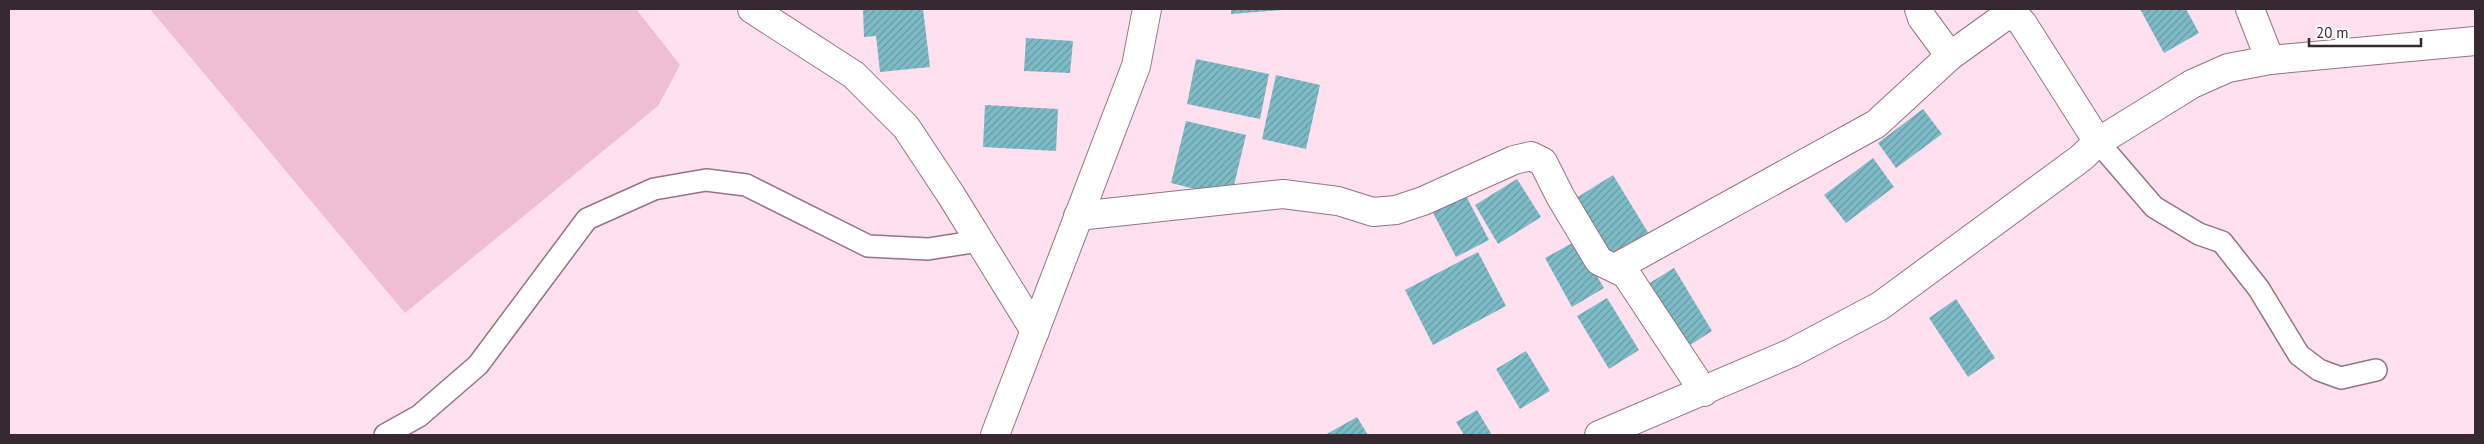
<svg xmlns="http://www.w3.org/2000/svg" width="2484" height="444" viewBox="0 0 2484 444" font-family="'PT Sans',sans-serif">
<defs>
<pattern id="building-hatch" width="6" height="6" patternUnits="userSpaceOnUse" patternTransform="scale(1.25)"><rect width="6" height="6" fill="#7dbcc7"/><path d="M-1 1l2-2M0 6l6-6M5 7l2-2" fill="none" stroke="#6799a2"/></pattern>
</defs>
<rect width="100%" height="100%" fill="#fee0ee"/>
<path fill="#eebed4" d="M150,9H636L680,65L658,106L405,313Z"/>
<g fill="url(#building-hatch)">
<path d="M863,9H923L930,67L880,72L876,36L864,37Z"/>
<path d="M1231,9H1283V10L1231,14Z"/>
<path d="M2140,9H2186L2199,33L2164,53Z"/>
<path d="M1026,38L1073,41L1070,73L1024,71Z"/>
<path d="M1196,59L1269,74L1260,119L1187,104Z"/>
<path d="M1276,75L1320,85L1306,149L1262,139Z"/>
<path d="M985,105L1058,109L1056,151L983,147Z"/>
<path d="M1923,109L1942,134L1896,168L1878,143Z"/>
<path d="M1186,121L1246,135L1231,198L1171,183Z"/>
<path d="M1873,158L1894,187L1846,223L1824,195Z"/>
<path d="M1613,175L1649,234L1609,258L1573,200Z"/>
<path d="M1517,179L1541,217L1498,244L1475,205Z"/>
<path d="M1464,192L1489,240L1456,257L1431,209Z"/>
<path d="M1576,241L1604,288L1572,307L1545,258Z"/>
<path d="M1478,252L1506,306L1433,345L1405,290Z"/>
<path d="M1674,268L1712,331L1687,347L1648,284Z"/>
<path d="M1607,298L1639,350L1609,369L1577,316Z"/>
<path d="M1956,299L1995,358L1968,377L1929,318Z"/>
<path d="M1526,351L1550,391L1520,409L1496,369Z"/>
<path d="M1477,410L1492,435H1464L1456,422Z"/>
<path d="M1357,417L1368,435H1325Z"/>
</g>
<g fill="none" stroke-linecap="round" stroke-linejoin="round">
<g stroke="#947483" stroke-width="24">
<g id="lane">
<path d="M2098,142L2154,207L2199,234L2222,242L2259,289L2299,355L2319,370L2341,378L2376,370"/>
<path d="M385,435L419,416L478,365L587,219L654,189L706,180L746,185L868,246L928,249L979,241"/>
</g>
</g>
<g stroke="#947483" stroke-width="30">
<g id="street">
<path d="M752,9L854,75L906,127L951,195L1035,331"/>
<path d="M2250,9L2270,60"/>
<path d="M1950,56L2004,17L2015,15L2023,24L2098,142"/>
<path d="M1078,216L1283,194L1338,201L1373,212L1396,210L1423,201L1514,160L1531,156L1543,162L1560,196L1599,261L1626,274L1704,392"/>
<path d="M1615,268L1876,124L1950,56L1922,18L1919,9"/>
<path d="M1599,435L1791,353L1880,306L2081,158L2098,142L2192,84L2228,68L2270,60L2475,41"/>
</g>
</g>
<g stroke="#947483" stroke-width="30">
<path id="secondary" d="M995,435L1136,66L1147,9"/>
</g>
<use href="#lane" stroke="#fff" stroke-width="21"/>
<use href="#street" stroke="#fff" stroke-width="28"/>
<use href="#secondary" stroke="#fff" stroke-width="28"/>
</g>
<rect width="2484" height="444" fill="none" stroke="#36292f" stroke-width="20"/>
<path d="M2309 38v8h112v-8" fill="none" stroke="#36292f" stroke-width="2.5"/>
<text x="2316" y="38" font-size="15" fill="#36292f" stroke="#ffffff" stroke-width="4" paint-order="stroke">20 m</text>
</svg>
